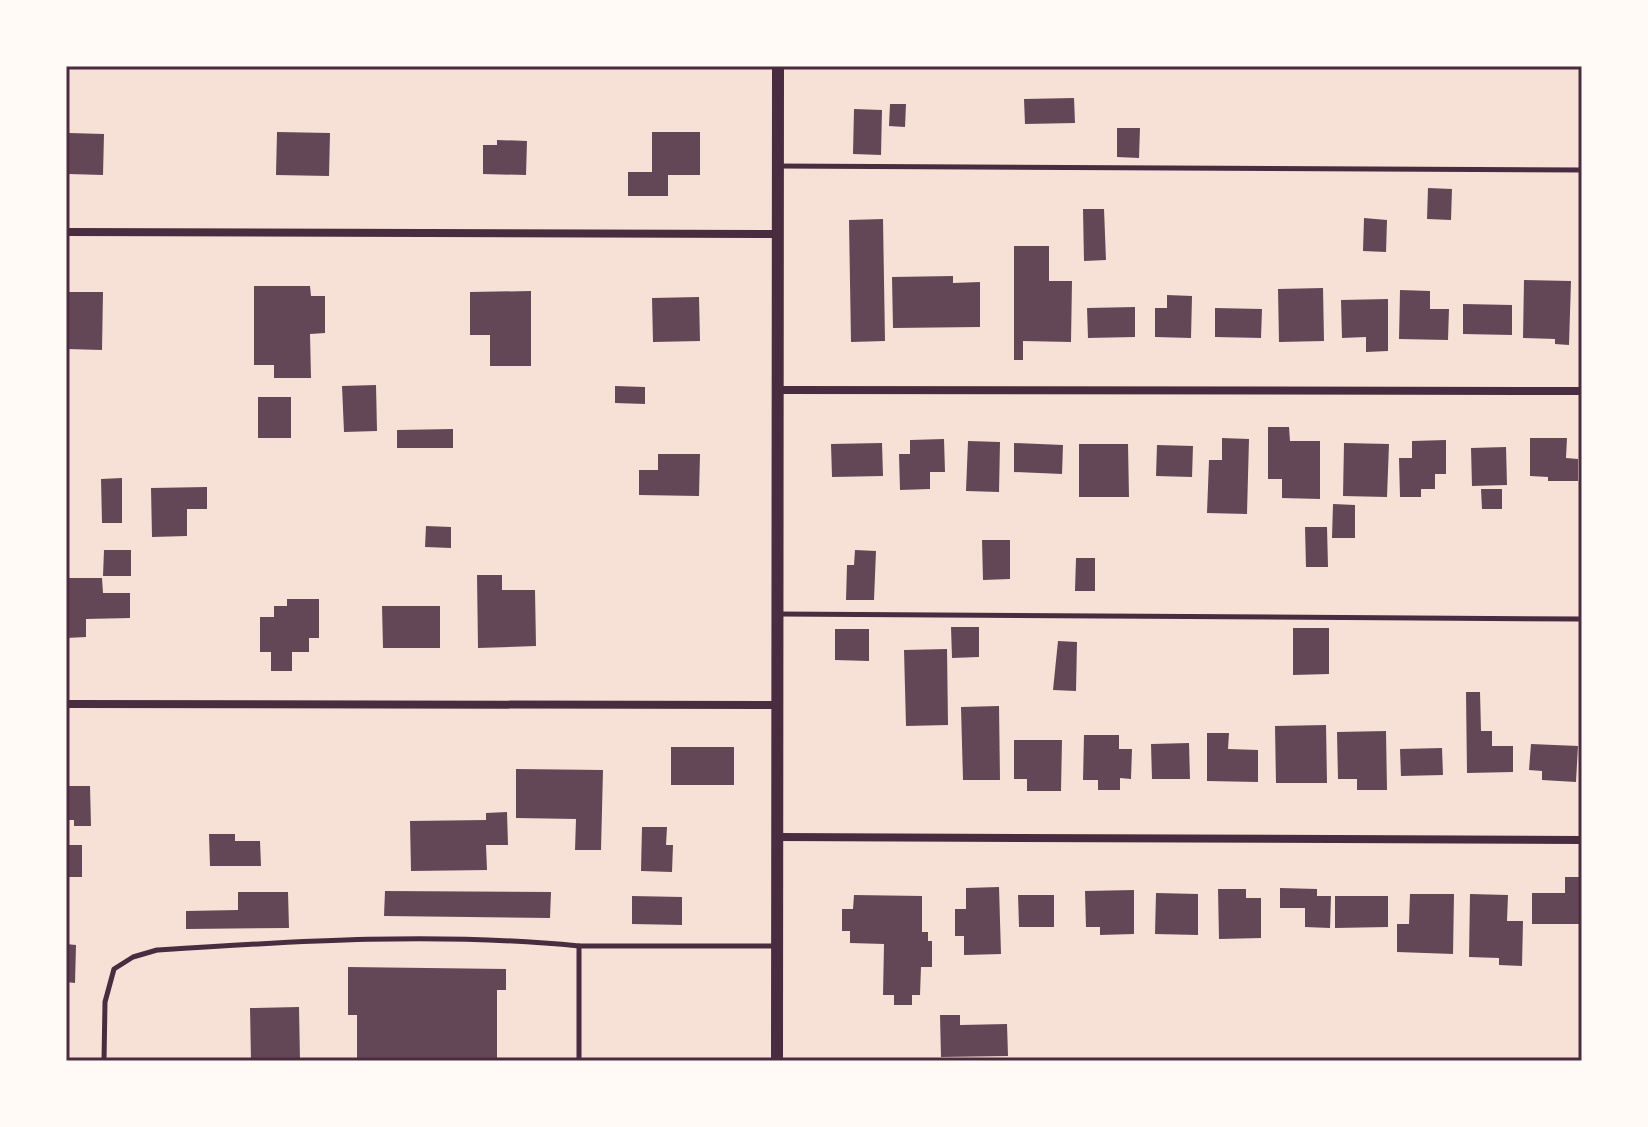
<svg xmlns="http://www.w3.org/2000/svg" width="1648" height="1127" viewBox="0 0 1648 1127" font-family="'DM Sans',sans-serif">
<rect width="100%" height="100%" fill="#f7e1d7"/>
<g fill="#644757">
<path d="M1074,98L1075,123L1025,124L1024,99Z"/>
<path d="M890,104H906L905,127L889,126Z"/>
<path d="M854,109L882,110L881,155L853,154Z"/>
<path d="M1117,128H1140L1139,158L1117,157Z"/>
<path d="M277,132L330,133L329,176L276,175Z"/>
<path d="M652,132H700V175H668V196H628V172H652Z"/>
<path d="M69,133L104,134L103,175L69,174Z"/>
<path d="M497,140L527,141L526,175L483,174V145H497Z"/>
<path d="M1428,188L1452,189L1451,220L1427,219Z"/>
<path d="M1083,209H1104L1106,260L1084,261Z"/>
<path d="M1364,218L1387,220L1386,252L1363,251Z"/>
<path d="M883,219L885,341L851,342L849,220Z"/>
<path d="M1014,246H1049V281H1072L1071,342L1023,341V360H1014Z"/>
<path d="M953,276V283L980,282V327L893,328L892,277Z"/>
<path d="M1524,280L1571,281L1569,345L1555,344V339L1523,338Z"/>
<path d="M254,286H310L311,296H325V333L310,334L311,378H274V365H254Z"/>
<path d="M1323,288L1324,341L1279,342L1278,289Z"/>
<path d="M1400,290L1430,291V309H1449L1448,340L1399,339Z"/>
<path d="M531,291V366H490V335H470V292Z"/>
<path d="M66,292H103L102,350L67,349Z"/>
<path d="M1167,295L1192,296L1191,338L1155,337V308H1167Z"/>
<path d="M699,297L700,341L653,342L652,298Z"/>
<path d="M1388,299V351L1366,352V337L1342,338L1341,300Z"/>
<path d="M1463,304L1512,305V335L1463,334Z"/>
<path d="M1135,307V337L1088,338L1087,308Z"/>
<path d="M1215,308L1262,309L1261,338L1215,337Z"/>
<path d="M376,385L377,431L344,432L342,386Z"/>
<path d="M615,386L645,387V404L615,403Z"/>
<rect x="258" y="397" width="33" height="41"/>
<path d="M1268,427H1289L1290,441H1320V499L1282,498V479H1268Z"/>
<path d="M453,429V448H397V430Z"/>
<path d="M1222,438L1249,439L1247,514L1207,513L1209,460H1222Z"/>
<path d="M1530,438H1567L1566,458L1578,459V481H1548V477L1530,476Z"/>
<path d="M944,439L945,472H930V489L900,490L899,454H910V440Z"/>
<path d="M1446,440V474H1435V489H1421V497H1400L1399,458H1412V441Z"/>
<path d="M968,441L1000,442L999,492L966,491Z"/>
<path d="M882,443L883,476L832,477L831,444Z"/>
<path d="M1014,443L1063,445L1062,474L1014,472Z"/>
<path d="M1344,443L1389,444L1387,497L1343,496Z"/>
<path d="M1079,444H1128L1129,497H1079Z"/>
<path d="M1157,445L1193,446L1192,477L1156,476Z"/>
<path d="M1506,447L1507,485L1472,486L1471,448Z"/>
<path d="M658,454H700L699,496L639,495V470H658Z"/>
<path d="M122,478V523H102L101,479Z"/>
<path d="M207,487V509H187V536L152,537L151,488Z"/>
<path d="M1481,489H1502V509H1482Z"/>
<path d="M1333,504L1355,505V538H1332Z"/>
<path d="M426,526L451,527V548L425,547Z"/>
<path d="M1305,527H1327L1328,567H1306Z"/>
<path d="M982,540H1010V579L983,580Z"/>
<path d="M104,550H131V576H103Z"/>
<path d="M855,550L876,551L874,600H846L847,565H854Z"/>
<path d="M1076,558H1095V591H1075Z"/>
<path d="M477,575H502V590H535L536,646L478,648Z"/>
<path d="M66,578H102L103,593H130V618L86,619V637L66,638Z"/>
<path d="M287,599H319V638H309V652H292V671H271V652H260V617H274V606H287Z"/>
<path d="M382,606H440V648H383Z"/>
<path d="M951,627H979V657L952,658Z"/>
<path d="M1293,628H1329V674L1293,675Z"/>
<path d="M835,629H869V661L835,660Z"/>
<path d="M1058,641L1077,642L1076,691L1053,690Z"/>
<path d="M947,649L948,725L906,726L904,650Z"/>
<path d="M1466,692H1480L1481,731H1492V746H1513V772L1467,773Z"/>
<path d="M999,706L1000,780H963L961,707Z"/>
<path d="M1326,725L1327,783H1276L1275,726Z"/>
<path d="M1386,731L1387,790H1357V779H1338L1337,732Z"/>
<path d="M1207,733H1229L1228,749L1258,750V782L1207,781Z"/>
<path d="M1084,735H1119V749H1132L1131,779L1120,778V790H1098V780H1083Z"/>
<path d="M1014,740H1062L1061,791H1027V779H1014Z"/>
<path d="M1189,743L1190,779H1152L1151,744Z"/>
<path d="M1531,744L1578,746L1576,782L1542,780V771L1529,770Z"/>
<rect x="671" y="747" width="63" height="38"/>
<path d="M1442,748L1443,775L1401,776L1400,749Z"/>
<path d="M516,769L603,770L601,850H575L576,819L516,818Z"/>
<path d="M66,786H90L91,826H74V820H66Z"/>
<path d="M507,812L508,845H486L487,870L411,871L410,821L486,820V813Z"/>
<path d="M642,827H667L666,845H673L672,872L641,871Z"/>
<path d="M209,834H235V841H260L261,866H210Z"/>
<rect x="66" y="845" width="16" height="32"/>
<path d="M1565,877H1582V924H1532V893H1565Z"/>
<path d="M999,887L1001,954L964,955V936H955V909H966V888Z"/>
<path d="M1280,888L1317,889V896H1331L1330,928L1305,927V908H1280Z"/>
<path d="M1218,889H1246V898H1261V938L1219,939Z"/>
<path d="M1134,890V934L1100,935V927H1086L1085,891Z"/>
<path d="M385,891L551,892L550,918L384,916Z"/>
<path d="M238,892H288L289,928L186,929V911L238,910Z"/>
<path d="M1156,893L1198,894V935L1155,934Z"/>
<path d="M1410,894H1454L1453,954L1397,952V924H1409Z"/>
<path d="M1470,894L1508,895L1507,921H1523L1522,966L1499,965V958L1469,957Z"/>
<path d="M854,895L922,896V932H928V941H932V967H921L920,995H912V1005H894V995H883L884,944L850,943V931H842V909H853Z"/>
<path d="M1018,895H1054V927H1019Z"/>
<path d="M632,896L682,897V925L632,924Z"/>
<path d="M1335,896H1388V927L1335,928Z"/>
<path d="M66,944L76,945L75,983L66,982Z"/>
<path d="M348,967L506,969V990H497V1061H357V1015H348Z"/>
<rect x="66" y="993" width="3" height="61"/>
<path d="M299,1007L300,1061H251L250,1008Z"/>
<path d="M940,1015H960V1025L1007,1024L1008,1056L941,1057Z"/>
</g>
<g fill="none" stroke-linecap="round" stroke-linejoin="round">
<g stroke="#4a2c40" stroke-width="5">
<path d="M777,166L1582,170"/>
<path d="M779,614L1582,619"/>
<path d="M104,1061L105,1002L114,969L133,957L157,950C298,941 438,932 579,946"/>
<path d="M579,1061V946H776"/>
</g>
<g stroke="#4a2c40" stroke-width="8">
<path d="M66,232L777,234"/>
<path d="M778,390L1582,391"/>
<path d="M66,704L776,705"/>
<path d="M777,837L1582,840"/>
</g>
<path stroke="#4a2c40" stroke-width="12" d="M777,1061L778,66"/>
</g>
<rect width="1648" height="1127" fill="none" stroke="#fffaf5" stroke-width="136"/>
<rect x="68" y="68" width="1512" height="991" fill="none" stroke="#4a2c40" stroke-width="3"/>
</svg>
